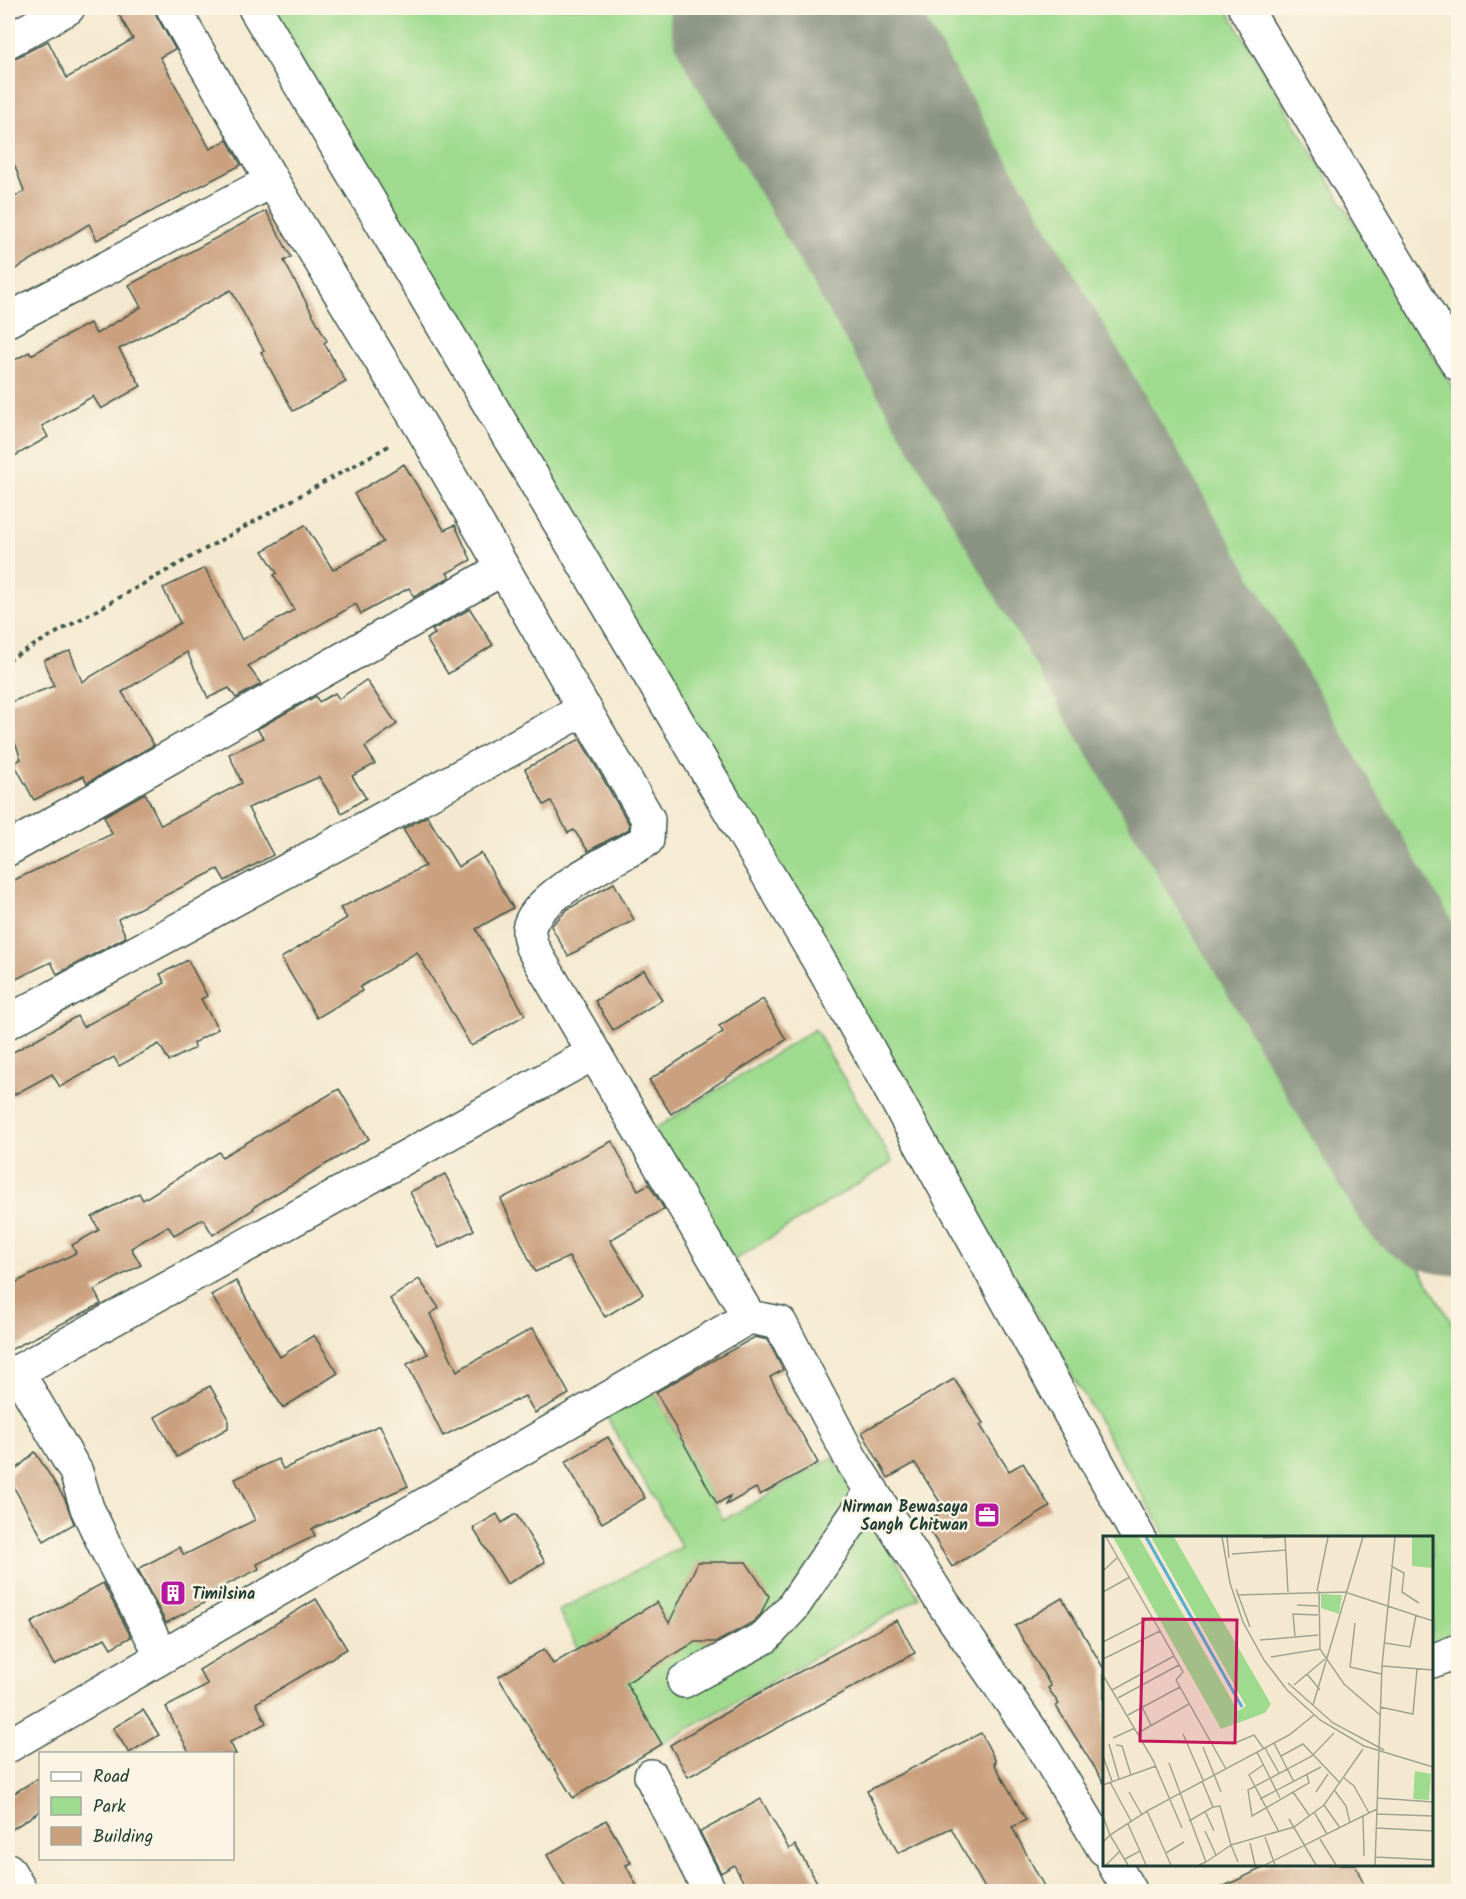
<svg xmlns="http://www.w3.org/2000/svg" width="1466" height="1899" viewBox="0 0 1466 1899" font-family="Kalam,sans-serif">
<rect width="100%" height="100%" fill="#fcf5e5"/>
<filter id="ink" filterUnits="userSpaceOnUse"><feTurbulence type="fractalNoise" baseFrequency=".0167" numOctaves="2"/><feDisplacementMap in="SourceGraphic" scale="12" xChannelSelector="R" yChannelSelector="G"/><feConvolveMatrix kernelMatrix="1 2 1 2 8 2 1 2 1" color-interpolation-filters="sRGB"/></filter>
<filter id="wash" filterUnits="userSpaceOnUse"><feTurbulence type="fractalNoise" baseFrequency=".008" numOctaves="4" result="noise"/><feDisplacementMap in="SourceGraphic" scale="24" xChannelSelector="R" yChannelSelector="G"/><feGaussianBlur stdDeviation="1.35" result="paint"/><feColorMatrix in="noise" values="0 0 0 0 0 0 0 0 0 0 0 0 0 0 0 0 0 1.4 0 .05"/><feComposite in="paint" operator="in"/></filter>
<g filter="url(#wash)">
<rect width="100%" height="100%" fill="#f4e9d0"/>
<g fill="#9fdb8f" stroke="#5f8c62" stroke-width="1.5">
<path d="M271,8H680L1458,1334V1636L1432,1648V1538L1167,1537Z"/>
<path d="M856,8H1226L1458,397V1036Z"/>
<path d="M815,1029L893,1162L728,1264L651,1131Z"/>
<path d="M652,1389L724,1520L833,1457L919,1598L639,1757L558,1611L682,1547L606,1416Z"/>
</g>
<g fill="none" stroke-linecap="round" stroke-linejoin="round">
<path stroke="#8a9382" stroke-width="231" d="M785,8L1458,1160"/>
</g>
<g id="blocks">
<g fill="#caa07f">
<path d="M115,8H154L157,17L175,49L160,57L210,149L227,140L241,165L97,240L89,224L8,274V202L24,191L8,147V62L48,41L67,78L133,39Z"/>
<path d="M266,211L291,257L284,261L327,341L324,343L346,382L293,411L261,352L264,351L231,290L119,349L141,386L101,409L93,396L42,426L48,437L8,460V364L29,352L31,355L90,323L96,334L141,307L129,285Z"/>
<path d="M404,464L444,530L455,525L471,560L447,573L450,577L414,597L409,588L361,614L356,604L248,666L261,684L236,698L229,688L208,698L187,652L122,692L154,745L87,783L83,776L34,800L14,763L21,759L8,723V703L54,686L44,660L70,651L82,682L180,623L163,588L205,568L242,640L294,610L274,575L277,573L263,551L305,525L333,570L383,542L354,494Z"/>
<path d="M470,609L493,645L448,674L426,639L435,634L432,630Z"/>
<path d="M366,680L397,724L365,747L375,764L352,776L366,798L342,813L319,777L248,808L273,855L225,881L218,869L118,919L126,937L57,974L51,962L8,983V883L112,834L104,816L145,793L161,825L242,783L229,754L264,738L257,729L316,696L319,702L335,693L339,699Z"/>
<path d="M580,739L629,824V829L588,851L574,830L568,833L551,801L544,805L525,769Z"/>
<path d="M427,816L458,867L481,853L513,908L476,929L525,1015L471,1046L417,952L360,987L362,991L317,1018L281,958L347,918L340,908L425,866L403,829Z"/>
<path d="M614,883L634,920L568,956L551,926L568,909Z"/>
<path d="M188,960L207,996L201,999L218,1029L193,1043L195,1048L169,1061L159,1044L119,1066L114,1057L60,1087L52,1074L8,1098V1055L77,1016L83,1027L165,983L160,974Z"/>
<path d="M644,970L662,1000L613,1030L595,1001Z"/>
<path d="M763,999L786,1040L671,1114L649,1080L723,1032L719,1026Z"/>
<path d="M339,1089L369,1139L253,1207L254,1209L213,1235L203,1219L174,1235L168,1226L131,1248L141,1265L94,1290L101,1304L8,1351V1286L76,1253L72,1245L99,1230L92,1217L139,1193L143,1200L219,1152L222,1157Z"/>
<path d="M612,1141L638,1190L649,1184L664,1209L610,1240L643,1294L605,1317L569,1257L535,1272L501,1199Z"/>
<path d="M445,1174L474,1230L439,1248L410,1192Z"/>
<path d="M419,1279L439,1308L430,1314L457,1371L533,1328L569,1394L535,1413L525,1396L443,1436L407,1364L428,1354L390,1299Z"/>
<path d="M236,1281L280,1357L314,1335L338,1373L283,1408L211,1295Z"/>
<path d="M755,1337L768,1340L783,1370L770,1377L818,1463L760,1495L756,1488L726,1505L730,1496L717,1504L656,1392Z"/>
<path d="M954,1379L983,1423L980,1425L1009,1471L1023,1463L1050,1507L952,1567L925,1523L945,1510L915,1463L888,1478L862,1432Z"/>
<path d="M210,1386L228,1417V1428L177,1457L155,1417Z"/>
<path d="M380,1425L408,1486L312,1529L315,1536L257,1564L259,1569L205,1595L208,1601L166,1623L138,1569L179,1547L184,1555L255,1520L235,1479L278,1459L283,1469Z"/>
<path d="M608,1437L645,1498L602,1523L565,1462Z"/>
<path d="M35,1452L65,1499L74,1524L44,1541L8,1477Z"/>
<path d="M497,1514L502,1523L516,1514L545,1562L507,1584L473,1528Z"/>
<path d="M698,1562H746L769,1596L761,1614L753,1622L717,1642H695L626,1683L662,1744L573,1798L498,1677L544,1649L553,1664L657,1602L669,1623Z"/>
<path d="M103,1583L131,1637L111,1648L105,1638L54,1665L31,1623Z"/>
<path d="M1062,1598L1104,1669V1783L1056,1706L1059,1704L1048,1688L1051,1686L1015,1626Z"/>
<path d="M316,1599L347,1649L256,1703L266,1723L230,1742L236,1754H190L166,1707L208,1685L199,1670Z"/>
<path d="M897,1620L915,1653L688,1777L670,1745L754,1696Z"/>
<path d="M143,1710L159,1735L129,1753L113,1728Z"/>
<path d="M981,1733L996,1762L994,1763L1026,1820L1012,1827L1047,1892H987L951,1828L898,1853L867,1791Z"/>
<path d="M40,1777V1811L8,1832V1797Z"/>
<path d="M761,1799L789,1849L795,1845L823,1892H749L734,1865L721,1873L700,1832Z"/>
<path d="M606,1820L631,1863L626,1865L640,1892H568L547,1855Z"/>
<path d="M1271,1864H1355L1367,1892H1212Z"/>
</g>
</g>
</g>
<g filter="url(#ink)">
<use href="#blocks" fill-opacity="0" stroke="#3f574b" stroke-width="1.5"/>
<g fill="none" stroke-linecap="round" stroke-linejoin="round">
<g stroke="#3f574b" stroke-width="36">
<g id="minor">
<path d="M173,8L272,181"/>
<path d="M255,8L825,971L1139,1538"/>
<path d="M1245,8L1458,364"/>
<path d="M8,41L68,8"/>
<path d="M8,320L272,181L422,428L648,819L647,840C619,857 534,895 529,929C528,934 531,942 532,947L749,1317L780,1323L851,1459L943,1603L1043,1748L1104,1849"/>
<path d="M8,849L502,569"/>
<path d="M8,1022L585,709"/>
<path d="M17,1371L76,1472L87,1508L106,1548L162,1656"/>
<path d="M8,1377L592,1054"/>
<path d="M1432,1661L1458,1651"/>
<path d="M684,1681L765,1637L792,1608L872,1491"/>
<path d="M8,1746L749,1317"/>
<path d="M651,1776L710,1892"/>
<path d="M1114,1864L1130,1892"/>
<path d="M8,1870L21,1892"/>
</g>
</g>
<path stroke="#3f574b" stroke-width="4" stroke-dasharray="4.5 4.5" stroke-linecap="butt" d="M8,660L392,444"/>
<use href="#minor" stroke="#fff" stroke-width="33"/>
</g>
</g>
<defs>
<g id="office-square" transform="scale(1.35)"><rect x="-9" y="-9" width="18" height="18" rx="4" fill="#b5179e" stroke="#fcf5e5"/><path d="M-6-3h4V-5.5h4V-3h4V5H-6ZM-1-4.5V-3h2v-1.5ZM-6 0V1H6V0Z" fill="#fff"/></g>
<g id="building-square" transform="scale(1.35)"><rect x="-9" y="-9" width="18" height="18" rx="4" fill="#b5179e" stroke="#fcf5e5"/><path d="M-4-6H4V6H1V3H-1V6H-4ZM-2.5-4.3h1.7v1.8h-1.7ZM.8-4.3h1.7v1.8H.8ZM-2.5-1h1.7V.8h-1.7ZM.8-1h1.7V.8H.8Z" fill="#fff"/></g>
</defs>
<g fill-rule="evenodd">
<use href="#office-square" x="987" y="1515"/>
<use href="#building-square" x="173" y="1593"/>
</g>
<g text-anchor="middle" stroke-width="5" stroke-linejoin="round" paint-order="stroke">
<g font-size="16" font-weight="bold" fill="#1f3d34" stroke="#fcf5e5" text-anchor="end">
<text x="968" y="1512">Nirman Bewasaya<tspan x="968" dy="18">Sangh Chitwan</tspan></text>
<text x="192" y="1599" text-anchor="start">Timilsina</text>
</g>
</g>
<g transform="translate(1103 1536)">
<rect width="330" height="330" fill="#f4e9d0"/>
<path d="M10,1H36L135,175L143,170L48,1H71L168,168L162,177L118,193ZM309,1H330V32L309,30ZM218,58L239,59L236,78L218,72ZM312,235L328,238L326,264L310,263Z" fill="#9fdb8f"/>
<path fill="none" stroke="#56acd2" stroke-width="3" d="M43,1L139,171"/>
<path fill="none" stroke="#9fa492" stroke-width="1.5" d="M3,1L57,95M119,1L127,47L140,86L161,124L184,154L217,184L261,210L330,231M124,1L126,22M182,1L185,56M160,2L182,1M129,18L183,14M288,30L301,37L299,56L316,67M0,35L14,22M133,53L147,91M214,55L225,1M216,55L217,113M0,56L27,41M134,59L242,56L330,85M194,69L215,70M252,87L247,131L278,138M192,100L190,78L215,79M157,104L215,99M0,106L49,81M282,107L307,111L313,79M168,121L217,113L241,148L277,179M0,123L57,95L80,136L73,144L123,233M279,130L330,134M204,138L217,154M0,139L50,224L79,292M185,147L230,187L281,214M191,149L222,123M9,154L71,120M15,162L76,129M210,169L260,1M39,171L48,189M277,171L310,178L314,133M25,179L77,151M35,197L86,168M80,198L100,244M10,202L32,192M132,207L151,199L161,213M171,207L191,246M6,208L16,243M13,209L19,210L28,239M100,211L118,256M162,212L176,237M276,212L279,130L292,1M154,216L177,262M0,220L9,245M178,220L200,208L237,247M66,227L103,326L96,329M160,229L146,239L176,296M204,239L206,247L149,280L145,254L209,220L231,197M241,242L251,250L266,277M7,246L28,285M0,249L53,230M232,255L243,270L247,287M26,256L39,279M190,256L206,279M213,256L225,238M274,262L330,266M157,263L218,231M221,269L237,292M44,275L186,199L211,179M102,275L111,295M211,276L224,298M274,278L330,280M0,280L7,299L0,306M260,280L261,320M186,283L213,329M86,285L110,271L99,245M25,288L37,315M273,292L330,295M102,295L113,319M162,301L172,329M217,303L233,329M147,307L152,329M63,317L81,306M272,321L330,324M22,323L37,315L43,329M103,326L128,309L117,270L110,271M135,326L128,309L191,291L221,269L260,213M3,329L17,315M25,329L7,299L44,275L68,329M162,329L274,273L276,212M272,329L274,273"/>
<path fill="#c2185b" fill-opacity="0.15" stroke="#c2185b" stroke-width="3" d="M40,83L134,84L132,207L37,205Z"/>
<rect width="330" height="330" fill="none" stroke="#1f3d34" stroke-width="3"/>
</g>
<rect width="1466" height="1899" fill="none" stroke="#fcf5e5" stroke-width="30"/>
<rect x="39" y="1752" width="195" height="108" fill="#fcf5e5" stroke="#a4ab9e" stroke-width="1.5"/>
<rect x="51" y="1772" width="30" height="9" fill="#ffffff" stroke="#a4ab9e" stroke-width="1.5"/>
<text x="93" y="1782" font-size="18" fill="#1f3d34">Road</text>
<rect x="51" y="1797" width="30" height="18" fill="#9fdb8f" stroke="#a4ab9e" stroke-width="1.5"/>
<text x="93" y="1812" font-size="18" fill="#1f3d34">Park</text>
<rect x="51" y="1827" width="30" height="18" fill="#caa07f" stroke="#a4ab9e" stroke-width="1.5"/>
<text x="93" y="1842" font-size="18" fill="#1f3d34">Building</text>
</svg>
